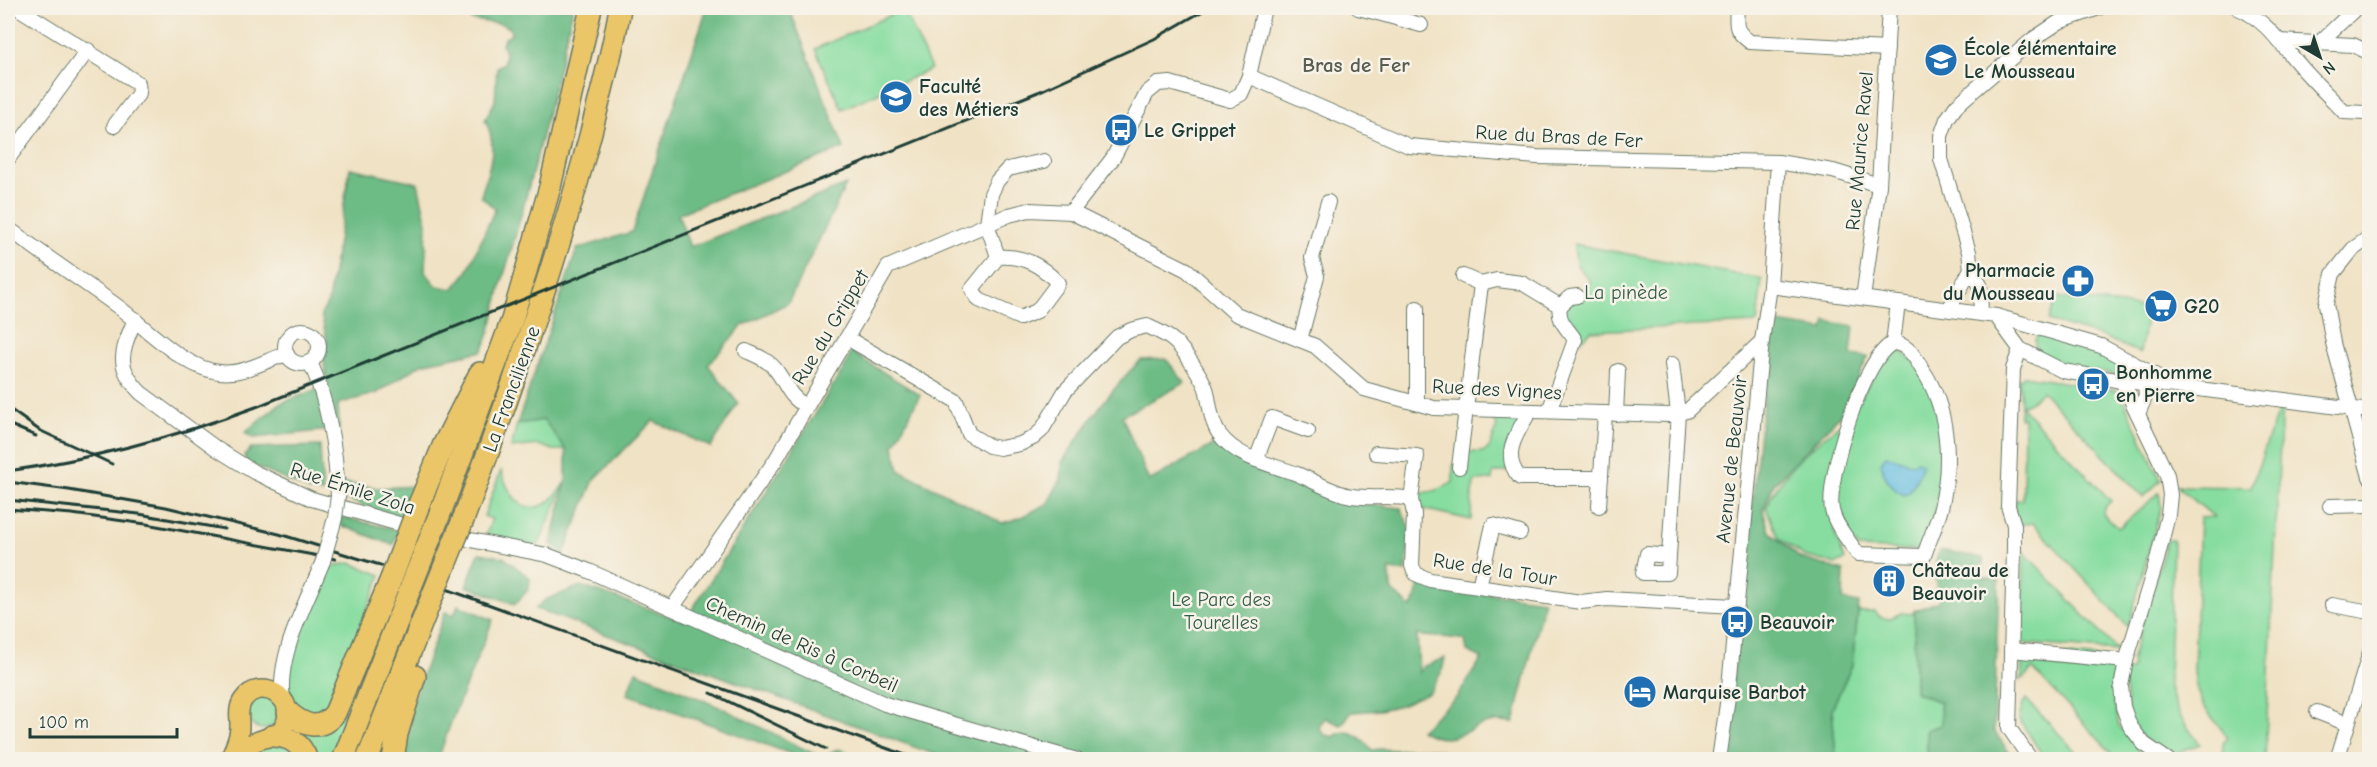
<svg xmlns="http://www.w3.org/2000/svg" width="2377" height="767" viewBox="0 0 2377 767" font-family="'Comic Neue',sans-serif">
<rect width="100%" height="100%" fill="#f7f3e8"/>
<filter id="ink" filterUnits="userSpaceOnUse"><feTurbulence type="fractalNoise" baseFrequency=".0167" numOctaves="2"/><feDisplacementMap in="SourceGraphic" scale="12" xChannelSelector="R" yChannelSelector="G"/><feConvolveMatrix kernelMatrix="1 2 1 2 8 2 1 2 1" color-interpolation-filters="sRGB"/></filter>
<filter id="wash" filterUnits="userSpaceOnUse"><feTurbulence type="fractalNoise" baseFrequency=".008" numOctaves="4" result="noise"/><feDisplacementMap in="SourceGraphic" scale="24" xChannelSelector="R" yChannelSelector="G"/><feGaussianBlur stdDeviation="1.35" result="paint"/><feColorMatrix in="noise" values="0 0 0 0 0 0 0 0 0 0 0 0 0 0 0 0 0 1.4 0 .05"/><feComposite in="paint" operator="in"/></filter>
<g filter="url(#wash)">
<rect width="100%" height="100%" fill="#f0e2c4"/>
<g fill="#87dda0" stroke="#538d6a" stroke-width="1.5">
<path d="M904,9L931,69L842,109L815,49Z"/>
<path d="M1574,244L1762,279L1757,323L1591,331L1581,341L1561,310L1577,296L1589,292L1590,281L1576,264Z"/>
<path d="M2057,297L2148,308L2140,353L2101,336L2048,321Z"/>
<path d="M2044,334L2080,342L2136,372L2134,376C2113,373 2044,370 2036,349C2035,346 2035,343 2035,340L2038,335Z"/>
<path d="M1893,343L1925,372L1948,446L1929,538L1917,550L1859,548L1842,530L1832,489L1848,418Z"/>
<path d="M2024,376L2119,391L2161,480L2143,497L2042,391L2030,402L2021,406L2111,501L2104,508L2103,514L2119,528L2159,493L2161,507L2128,627L2033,523L2014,525L2015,500H2023L2024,418H2019L2021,405L2019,380Z"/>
<path d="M2282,400L2265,759H2216L2223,752V743L2228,738C2209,711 2197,707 2194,671L2200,518L2214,517L2177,486L2251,487Z"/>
<path d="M1494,417L1516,420L1521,426L1513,470L1493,473L1492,480L1475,481L1472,492L1471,520L1419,508L1412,493C1426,494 1442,490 1453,482V466L1467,452C1493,454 1489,448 1497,426L1493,419Z"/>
<path d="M544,420L566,450H553L539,445L511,448L517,424Z"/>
<path d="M1838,426H1841L1834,531L1845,560L1836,564L1804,556L1779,538L1766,508C1779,475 1810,447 1838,426Z"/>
<path d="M501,471C508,492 521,518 547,503C554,499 561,488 566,482L538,546L486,536L492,519L484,516Z"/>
<path d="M2167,540H2173L2169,682C2174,710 2183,722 2200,744L2165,757L2130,726L2123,674L2133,668L2132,658Z"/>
<path d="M2024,552L2118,651L2022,643Z"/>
<path d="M350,563L381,575L325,713L308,719C291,700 284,692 289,665L323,568Z"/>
<path d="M1914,611L1915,692L1940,702L1941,725L1926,730L1928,759L1823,760L1836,757L1832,709L1852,665L1858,612H1875L1880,617L1889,619L1901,613L1912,614Z"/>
<path d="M2023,651L2114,659V701L2119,726L2139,750L2131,759H2117L2033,669L2021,680Z"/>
<circle cx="263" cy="713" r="16"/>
<path d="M2026,699L2083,759H2045L2019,719L2023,703Z"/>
<path d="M346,710V721L330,759H315L300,740L304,730Z"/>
<path d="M263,745H288L299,760H246Z"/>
</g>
<g fill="#6dbc86" stroke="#467c5d" stroke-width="1.5">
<path d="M468,8H573C552,98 530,187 504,275C496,300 494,327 482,351L421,364L377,393L338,404L339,429L253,438L245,433L279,404L328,385L324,363L327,340L321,315L328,302L350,168L418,183L427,225L425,272L437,286L453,289L467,272L495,209L481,196C489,168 499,147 485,120L495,101L497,67L504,63L505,53L502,45L504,39L511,34L510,28L503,24L472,20L468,15Z"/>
<path d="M707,8H789L844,148L678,214L690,247L846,185L788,303L742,326L708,365L738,403L711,447L653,421L594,480L564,553L551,544L566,482V450L544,420L517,424L577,249L632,232Z"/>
<path d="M1826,321L1854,326L1851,355L1868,357L1842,413L1774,484L1763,510L1769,531L1800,558L1844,571L1843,600L1859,603L1852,665L1832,709L1836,757L1823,760H1724L1772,322L1824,330Z"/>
<path d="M851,352L920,395L894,445L899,470L1002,523L1019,518L1047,504L1061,479L1062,462L1101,405L1127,374L1141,360L1166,359L1185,383L1122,416L1149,481L1213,445L1345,502L1401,508L1410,529L1406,572L1389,570L1392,590L1410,607L1413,606L1419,585L1544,600L1514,723C1508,723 1500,721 1494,722C1464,726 1455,750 1420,730L1457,697L1482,658L1467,651L1465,640C1449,636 1434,638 1417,635L1419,673L1424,666L1445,658L1442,671L1430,692L1401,705L1380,710L1352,712L1341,725L1325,718L1319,726L1323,734L1333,737C1349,725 1362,738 1372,750C1381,748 1387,750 1397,750C1415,749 1424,746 1442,751L1447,760L947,759L536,609L545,600L581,586L685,621L846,365Z"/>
<path d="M320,446L323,493L310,491L248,463L244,457L251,448Z"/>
<path d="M344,483L378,488L416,486L402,520L345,499Z"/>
<path d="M341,517L399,530L393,545L340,525Z"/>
<path d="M1940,550L1983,558V577L1999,579L1994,731L2014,759H1928L1926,730L1941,725L1940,702L1915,692L1914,611L1939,601C1936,583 1931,566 1940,550Z"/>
<path d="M479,553L503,557L530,578L529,589L515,604L466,586Z"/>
<path d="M458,605L493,620L454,714L438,759L400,760L409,712L445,612L454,615Z"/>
<path d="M636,671L726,710L822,758L838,749L867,759H805L627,694Z"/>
</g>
<path fill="#65bee2" stroke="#427e8b" stroke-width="1.5" d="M1886,455L1911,463L1918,461L1922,464C1922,471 1913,486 1909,493L1905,495C1891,490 1884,477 1881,463Z"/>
</g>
<g filter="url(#ink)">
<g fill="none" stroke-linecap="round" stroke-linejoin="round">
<g stroke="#687766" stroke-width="16">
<g id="minor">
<path d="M18,8L138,83L139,93L114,126"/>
<path d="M1358,8L1378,13L1380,8"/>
<path d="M1737,8C1736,26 1734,30 1750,42L1887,49"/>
<path d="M2238,8C2264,19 2278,40 2296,61C2311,79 2328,95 2344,112L2365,113L2370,110"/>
<path d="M1378,13L1421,25"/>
<path d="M2279,41L2353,45L2370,53"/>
<path d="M2319,43L2356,8"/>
<path d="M1249,76L1409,146L1537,157L1778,162L1833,171L1879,185"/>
<path d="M8,159L88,50"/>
<path d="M1071,212L1187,270L1236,314L1315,346L1364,389L1434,408L1669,415L1687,411L1762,341"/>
<path d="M8,228C42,254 78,278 113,303C143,324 183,369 220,372C244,375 265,360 287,354"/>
<path d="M2370,237L2353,249L2333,274L2326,304L2333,343L2370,477"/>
<path d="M998,257C1023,255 1041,265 1058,283L1037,311L1020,318L979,300L972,289L998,257L987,224L991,194L997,181L1008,169L1044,161"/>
<path d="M1463,276L1481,284L1497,280L1522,283L1560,306C1557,322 1568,328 1575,340L1549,411"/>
<path d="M1770,286L1996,316L2101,346L2175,386"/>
<path d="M1863,298L1879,185L1889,8"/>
<path d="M1560,306L1570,297L1577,296"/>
<path d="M1417,308V403"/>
<path d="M1949,309L1971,269"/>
<path d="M1981,313L1980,285L1971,269L1969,252L1941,159V136L1947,119L1957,105L2032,40L2059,22L2099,8"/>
<path d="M1996,316L2020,349L2063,371L2122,381L2175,386L2370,411"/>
<path d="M135,319C122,351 114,366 141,393L217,449L254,472L312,499L420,530L547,555L589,571L885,704L1077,760"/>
<circle cx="302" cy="347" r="17"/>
<path d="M847,338L956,401L969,434L989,446L1000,448L1020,444L1033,438L1042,430L1065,391L1117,337L1131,330L1147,326C1156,330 1168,335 1175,342C1184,350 1205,381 1207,392C1210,406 1211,423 1220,435C1238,459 1271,464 1297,474C1315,481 1333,493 1352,496C1372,499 1392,495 1411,499L1414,514L1412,566L1416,574L1430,580L1581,602L1607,599L1735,606"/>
<path d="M1300,340L1317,276L1312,258L1328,202"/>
<path d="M1893,343C1908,344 1915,357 1922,369C1949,408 1952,463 1941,508C1937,524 1929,540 1924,556L1858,554C1849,541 1835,525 1832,510C1826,478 1863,357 1893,343Z"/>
<path d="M1893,343L1898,303"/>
<path d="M2020,349L2013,369L2008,506L2014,525V549L2009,728L2031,760"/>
<path d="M746,351C755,355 769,360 775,369C787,383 787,396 806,406"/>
<path d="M310,362C329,404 336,450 338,496"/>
<path d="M2122,381L2167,475L2170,495L2168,515L2157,560L2126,661L2121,686L2123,707L2130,726L2144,744L2168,760"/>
<path d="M1530,411C1517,433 1500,455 1520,478H1601"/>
<path d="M1616,414L1618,371"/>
<path d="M2138,414L2146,395L2144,376"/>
<path d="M1376,453L1417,456L1411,499"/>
<path d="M1256,460L1272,418L1308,431"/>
<path d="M1459,467L1481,284"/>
<path d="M1599,506L1605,413"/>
<path d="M2330,506L2370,505"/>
<path d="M1669,556L1647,554L1643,573H1668L1669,556L1678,413L1672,364"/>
<path d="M1479,587L1493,525L1520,533"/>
<path d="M2332,605L2370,612"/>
<path d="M672,608L775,461L888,267L1009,215L1029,210L1071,212L1113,158L1147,93L1158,84L1170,83L1230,100L1241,94L1249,76L1264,8"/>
<path d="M2011,650L2126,661"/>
<path d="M283,699C276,656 307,602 323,561"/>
<path d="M2317,712L2348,724"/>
<path d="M1719,760L1728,697L1762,341L1770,286L1778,162"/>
<path d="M2337,760L2370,652"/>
</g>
</g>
<g stroke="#687766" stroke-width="21">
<path id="major" d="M229,760C235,755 242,749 248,745C260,738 277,738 284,726C300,699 260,675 243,700C236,710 241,721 239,732C238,741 233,750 230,759"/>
</g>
<g stroke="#687766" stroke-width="24">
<g id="highway">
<path d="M420,502L443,446L480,373"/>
<path d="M441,511L512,320L550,187L591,8"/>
<path d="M463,520C511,393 555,267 590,136C601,93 613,51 620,8"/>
<path d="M288,712C304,726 320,732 335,713L391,579"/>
<path d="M272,736C289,736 301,743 307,760"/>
<path d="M343,760L410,589"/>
<path d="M367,760L432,597"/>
<path d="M393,760L397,734L415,676"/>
</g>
</g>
<use href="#minor" stroke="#fff" stroke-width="14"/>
<use href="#major" stroke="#ebc669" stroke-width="18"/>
<use href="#highway" stroke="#ebc669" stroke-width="21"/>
<g stroke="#1f3d34" stroke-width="3">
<path d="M11,410L39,430L112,464"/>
<path d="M8,424L36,436"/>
<path d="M8,471C93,459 175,437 256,407L1038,92L1154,39L1208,8"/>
<path d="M8,482L69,490L166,507L279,534L380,565L919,760"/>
<path d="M8,500L139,514L224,529"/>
<path d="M8,509L72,514L146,524L335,559"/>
<path d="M711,693L826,749"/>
</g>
<g stroke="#687766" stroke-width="16" stroke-linecap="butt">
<path id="minor-bridge" d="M323,561L335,518L338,496"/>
</g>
<g stroke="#687766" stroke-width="24" stroke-linecap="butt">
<g id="highway-bridge">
<path d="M391,579L420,502"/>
<path d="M410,589L441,511"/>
<path d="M432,597L463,520"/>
</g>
</g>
<use href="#minor-bridge" stroke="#fff" stroke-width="14"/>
<use href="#highway-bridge" stroke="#ebc669" stroke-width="21"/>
</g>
</g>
<defs>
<g id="school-disc" transform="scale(1.725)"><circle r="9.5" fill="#1f6fb2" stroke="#f7f3e8"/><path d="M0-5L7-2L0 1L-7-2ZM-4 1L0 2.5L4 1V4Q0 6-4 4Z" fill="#fff"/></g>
<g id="bus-disc" transform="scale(1.725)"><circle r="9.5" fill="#1f6fb2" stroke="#f7f3e8"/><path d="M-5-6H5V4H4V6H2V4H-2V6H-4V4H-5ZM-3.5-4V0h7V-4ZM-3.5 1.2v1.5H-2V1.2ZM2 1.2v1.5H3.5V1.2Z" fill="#fff"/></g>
<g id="pharmacy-disc" transform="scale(1.725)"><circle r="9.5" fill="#1f6fb2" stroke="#f7f3e8"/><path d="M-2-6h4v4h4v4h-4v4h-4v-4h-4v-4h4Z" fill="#fff"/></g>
<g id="supermarket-disc" transform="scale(1.725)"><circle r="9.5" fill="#1f6fb2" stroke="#f7f3e8"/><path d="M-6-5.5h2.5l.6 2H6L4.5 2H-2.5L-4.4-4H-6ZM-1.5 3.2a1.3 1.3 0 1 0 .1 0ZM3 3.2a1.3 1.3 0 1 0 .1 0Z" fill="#fff"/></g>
<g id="building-disc" transform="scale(1.725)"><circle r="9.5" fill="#1f6fb2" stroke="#f7f3e8"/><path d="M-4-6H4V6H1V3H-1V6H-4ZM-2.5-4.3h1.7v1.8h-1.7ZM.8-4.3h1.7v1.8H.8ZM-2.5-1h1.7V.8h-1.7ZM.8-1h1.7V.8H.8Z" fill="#fff"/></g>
<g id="hotel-disc" transform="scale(1.725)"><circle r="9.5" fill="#1f6fb2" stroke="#f7f3e8"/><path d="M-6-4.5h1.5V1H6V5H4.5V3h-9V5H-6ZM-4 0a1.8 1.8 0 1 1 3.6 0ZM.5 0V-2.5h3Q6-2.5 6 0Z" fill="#fff"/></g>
</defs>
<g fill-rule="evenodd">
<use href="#school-disc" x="1941" y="60"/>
<use href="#school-disc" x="896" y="97"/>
<use href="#bus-disc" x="1121" y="130"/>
<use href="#pharmacy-disc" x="2078" y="281"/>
<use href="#supermarket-disc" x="2161" y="306"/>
<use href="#bus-disc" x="2093" y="384"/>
<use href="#building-disc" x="1889" y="581"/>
<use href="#bus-disc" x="1737" y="622"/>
<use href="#hotel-disc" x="1640" y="692"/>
</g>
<g text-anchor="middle" stroke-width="5" stroke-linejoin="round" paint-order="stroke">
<g font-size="20" font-weight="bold" fill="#1f3d34" stroke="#f7f3e8" text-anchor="start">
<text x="1964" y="55">École élémentaire<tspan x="1964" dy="23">Le Mousseau</tspan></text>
<text x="919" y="93">Faculté<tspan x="919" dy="23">des Métiers</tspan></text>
<text x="1144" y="137">Le Grippet</text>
<text x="2055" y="277" text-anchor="end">Pharmacie<tspan x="2055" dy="23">du Mousseau</tspan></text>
<text x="2184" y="313">G20</text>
<text x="2116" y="379">Bonhomme<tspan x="2116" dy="23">en Pierre</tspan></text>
<text x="1912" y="577">Château de<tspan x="1912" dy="23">Beauvoir</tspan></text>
<text x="1760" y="629">Beauvoir</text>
<text x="1663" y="699">Marquise Barbot</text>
</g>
<g font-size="20" fill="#1f3d34" stroke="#f7f3e8">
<text transform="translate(1559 136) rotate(3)" y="7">Rue du Bras de Fer</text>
<text transform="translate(1859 151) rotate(-85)" y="7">Rue Maurice Ravel</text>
<text transform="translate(830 327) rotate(-59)" y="7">Rue du Grippet</text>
<text transform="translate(511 389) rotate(-70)" y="7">La Francilienne</text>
<text transform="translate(1497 389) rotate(3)" y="7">Rue des Vignes</text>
<text transform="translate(1731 459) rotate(-84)" y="7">Avenue de Beauvoir</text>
<text transform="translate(353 488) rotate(18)" y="7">Rue Émile Zola</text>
<text transform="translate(1495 569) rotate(9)" y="7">Rue de la Tour</text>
<text transform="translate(802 644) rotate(24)" y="7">Chemin de Ris à Corbeil</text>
</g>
<g font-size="20" fill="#345d4a" stroke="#f7f3e8">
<text x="1626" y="299">La pinède</text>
<text x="1221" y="606">Le Parc des<tspan x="1221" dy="23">Tourelles</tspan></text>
</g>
<g font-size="21" font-weight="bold" fill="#5a5d52" stroke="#f7f3e8">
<text x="1356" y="72">Bras de Fer</text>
</g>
</g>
<rect width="2377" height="767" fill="none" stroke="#f7f3e8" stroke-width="30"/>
<g transform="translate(2320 57) rotate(141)" stroke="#f7f3e8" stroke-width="4.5" paint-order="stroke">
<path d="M0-4.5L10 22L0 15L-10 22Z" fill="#1f3d34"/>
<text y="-9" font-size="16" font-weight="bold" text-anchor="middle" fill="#1f3d34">N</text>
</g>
<path d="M30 728v9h147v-9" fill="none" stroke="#1f3d34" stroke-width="3"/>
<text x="39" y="728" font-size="18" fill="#1f3d34" stroke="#f7f3e8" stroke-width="4.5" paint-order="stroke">100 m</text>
</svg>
